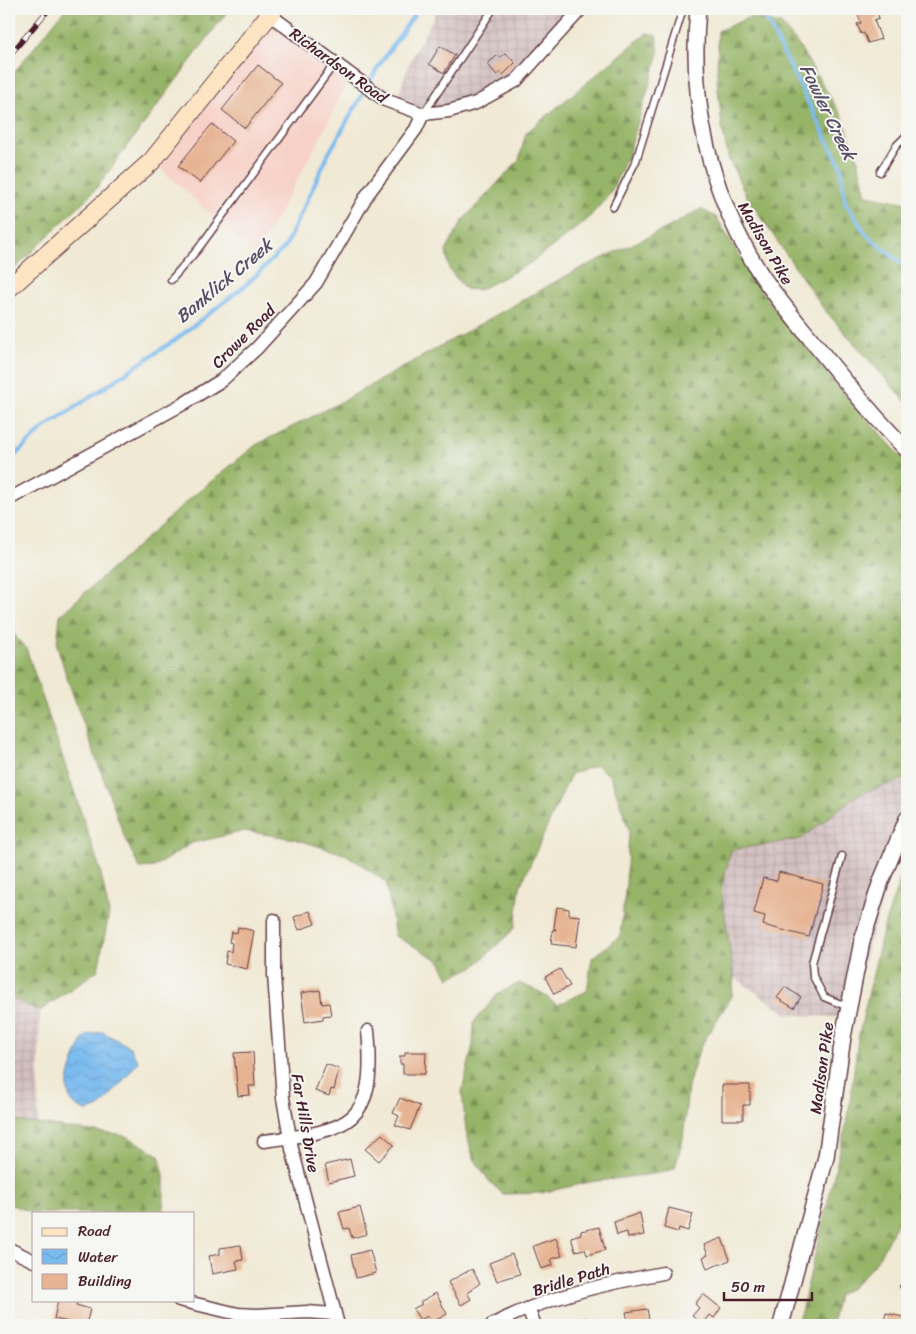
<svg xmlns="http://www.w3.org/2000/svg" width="916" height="1334" viewBox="0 0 916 1334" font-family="Sriracha,sans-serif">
<defs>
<pattern id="industrial-grid" width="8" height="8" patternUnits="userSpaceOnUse" patternTransform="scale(1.25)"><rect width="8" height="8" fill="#d2bfc0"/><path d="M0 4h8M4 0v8" fill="none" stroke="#b6a4a5"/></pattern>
<pattern id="forest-firs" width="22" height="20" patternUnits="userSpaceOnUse" patternTransform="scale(1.25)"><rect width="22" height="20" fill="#96b467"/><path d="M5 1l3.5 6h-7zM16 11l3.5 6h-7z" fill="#7c9255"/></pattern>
<pattern id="water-waves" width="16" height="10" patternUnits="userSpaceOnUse" patternTransform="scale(1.25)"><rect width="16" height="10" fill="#7abbef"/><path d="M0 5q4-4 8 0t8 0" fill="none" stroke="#6ba0cd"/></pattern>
</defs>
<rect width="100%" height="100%" fill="#f6f6f2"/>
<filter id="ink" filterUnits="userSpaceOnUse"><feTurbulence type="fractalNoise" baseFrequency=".02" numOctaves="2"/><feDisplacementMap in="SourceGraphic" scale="10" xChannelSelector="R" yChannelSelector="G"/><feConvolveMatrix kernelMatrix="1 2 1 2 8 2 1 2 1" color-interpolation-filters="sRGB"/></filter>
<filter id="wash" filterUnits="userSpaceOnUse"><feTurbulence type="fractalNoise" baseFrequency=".0096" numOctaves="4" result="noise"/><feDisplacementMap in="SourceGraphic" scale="20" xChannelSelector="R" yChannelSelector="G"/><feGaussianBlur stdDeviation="1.12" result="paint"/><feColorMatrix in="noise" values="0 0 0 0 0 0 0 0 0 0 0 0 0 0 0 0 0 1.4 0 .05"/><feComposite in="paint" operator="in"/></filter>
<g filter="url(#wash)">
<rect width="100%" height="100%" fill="#f0e9d4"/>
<path fill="#f7d1c7" d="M270,15L350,74L327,125L256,255L152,161Z"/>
<g fill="url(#industrial-grid)">
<path d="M438,9H581L533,65L449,111L395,105L410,61Z"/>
<path d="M907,778V819L846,1018L787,1014L734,977L721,889L731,850L801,839L856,795Z"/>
<path d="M9,997L40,1011L38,1124L9,1120Z"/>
</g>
<g fill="url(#forest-firs)" stroke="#706a49">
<path d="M65,9H229L95,190L9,274V79Z"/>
<path d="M750,17L781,24L797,43L842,116L857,156L866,195L907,203V403L823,308L747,197L729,160L722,127L717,79L718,31Z"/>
<path d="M647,33L656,35L659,53L628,155L610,194L586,221L529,264L479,290L465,289L449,269L446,251L463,220L519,160L526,133Z"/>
<path d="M701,209L716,217L763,294L840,389L907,463V778L857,795L801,839L731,850L721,889L734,977L732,996L700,1047L688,1086L683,1139L675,1168L660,1173L590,1182L541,1193L503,1194L490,1182L473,1157L466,1130L462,1092L473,1045L474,1022L498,994L519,983L540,992L557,1005L587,991L592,958L620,936L626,884L629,830L611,777L597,765L571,774L520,887L515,928L475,966L449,978L439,960L395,936L386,882L347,855L295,839L245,831L192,843L154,867L140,868L126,841L67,678L57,645L60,615L192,497L256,445L339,403L573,272L667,228Z"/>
<path d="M9,629L26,648L100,869L109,913L98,970L40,1011L9,997Z"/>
<path d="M907,858V1206L876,1262L853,1287L838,1295L831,1325H798L848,1117L858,1039L884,926Z"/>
<path d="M9,1120L126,1136L159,1155L164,1175V1213H34L9,1204Z"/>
</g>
<path fill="url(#water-waves)" stroke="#626d8d" d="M102,1032L130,1047L138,1061C136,1066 104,1104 99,1107C95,1109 91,1110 87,1111C52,1101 74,1062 83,1039L87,1035Z"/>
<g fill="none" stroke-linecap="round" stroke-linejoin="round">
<g stroke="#7abbef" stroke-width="4">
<path d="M764,9V15L841,167L845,202L867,235L907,268"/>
<path d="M9,461L44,428L175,340L246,285L285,247L330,151L380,64L418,9"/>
</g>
</g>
<g id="blocks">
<g fill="#e6b493">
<path d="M856,9H872L874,13L877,12L879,18L874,20L881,39L868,43L864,33L861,34L857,24L861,23Z"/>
<path d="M440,46L455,55L444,73L429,64Z"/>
<path d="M506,53L515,63L503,75L501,72L497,75L487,64L498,55L500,58Z"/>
<path d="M258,65L281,83L245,128L222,110Z"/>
<path d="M212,124L233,141L200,183L178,166Z"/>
<path d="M779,872L823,884L809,937L763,925L765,916L754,913L763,878L777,881Z"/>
<path d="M557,907L569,909V915L580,916L576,947L551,944L553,929L556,930L554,927Z"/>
<path d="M310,911L315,924L299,930L294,917Z"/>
<path d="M238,927L254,931L247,969L225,964L227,951L231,952L232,943L229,942L231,932L237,933Z"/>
<path d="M560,969L570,986L554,994L545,977Z"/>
<path d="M785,987L801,997L794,1008L777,998Z"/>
<path d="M320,990L322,1004L329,1003L331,1015L323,1016V1019L305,1022L301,993Z"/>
<path d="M253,1052L255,1086H249L250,1095L238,1096L234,1053Z"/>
<path d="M405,1052H426L425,1074H403V1064H400V1056H405Z"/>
<path d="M326,1064L339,1069L334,1090L331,1089L329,1096L315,1091Z"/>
<path d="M722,1085H750V1105H743V1120H722Z"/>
<path d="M400,1098L420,1106L410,1130L395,1125L399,1116L393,1113Z"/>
<path d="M382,1134L394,1145L379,1161L365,1149Z"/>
<path d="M350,1159L354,1176L329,1182L325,1165Z"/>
<path d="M360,1207L367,1234L352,1238L349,1228L344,1229L339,1212Z"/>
<path d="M669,1208L693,1214L688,1231L679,1228L678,1232L664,1228Z"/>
<path d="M640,1213L644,1235L628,1238L627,1232L617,1235L614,1222Z"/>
<path d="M599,1227L605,1250L587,1255L585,1249L575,1251L571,1237L581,1234V1231Z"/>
<path d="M556,1238L562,1256L551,1259L553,1265L541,1269L533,1246Z"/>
<path d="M722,1238L730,1260L707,1269L703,1257L708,1255L704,1245Z"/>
<path d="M241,1245L243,1260L236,1261L238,1269L212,1274L209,1256L220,1254V1248Z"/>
<path d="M370,1250L376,1273L356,1278L351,1255Z"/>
<path d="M512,1254L520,1274L497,1281L489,1263Z"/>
<path d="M472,1269L480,1283L467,1293L471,1299L461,1305L448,1282Z"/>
<path d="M907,1273V1292L899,1287Z"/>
<path d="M436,1293L447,1314L431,1323L428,1316L420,1320L413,1309L422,1304L420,1302Z"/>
<path d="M703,1294L721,1308L714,1318L710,1315L703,1324L692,1316L699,1308L695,1304Z"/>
<path d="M58,1300L77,1301L76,1305L90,1309L86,1325H68L69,1322L54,1319Z"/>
<path d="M647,1309L650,1325H629L626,1312Z"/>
<path d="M886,1313L907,1318L906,1325H883Z"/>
<path d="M395,1319L399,1325H384Z"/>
<path d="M589,1319L592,1325H576Z"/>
</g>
</g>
</g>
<g filter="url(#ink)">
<use href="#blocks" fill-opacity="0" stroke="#633d44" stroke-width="1"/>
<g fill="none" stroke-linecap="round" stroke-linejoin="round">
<g stroke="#633d44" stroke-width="9">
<g id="service">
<path d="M424,113L493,9"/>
<path d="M880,172L896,146L907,135"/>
<path d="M613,207L636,161L683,9"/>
<path d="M171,280L198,249L335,63"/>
<path d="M842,856L812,963L813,976L824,997L848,1007"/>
</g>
</g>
<g stroke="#633d44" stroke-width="15">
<g id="minor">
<path d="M270,15L385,100L423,114L449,111L476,103L516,81L581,9"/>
<path d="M9,499L183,404L222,380L257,348L316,283L367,195L416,129L423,114"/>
<path d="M274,920V975L283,1098L292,1149L338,1325"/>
<path d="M264,1141C349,1130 377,1126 368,1031"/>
<path d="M9,1249L34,1261"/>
<path d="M179,1300L238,1314L257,1315L307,1312L333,1314"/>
<path d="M528,1309L535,1325"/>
<path d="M492,1325C545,1297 604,1284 663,1273"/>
</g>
</g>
<g stroke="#633d44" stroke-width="18">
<g id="tertiary">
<path d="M698,9C689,103 710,193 760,273C777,299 798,323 818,348C846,383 875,418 907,450"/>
<path d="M781,1325L826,1157L843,1037L862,941L881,881L907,819"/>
</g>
</g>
<g stroke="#633d44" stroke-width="20">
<path id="secondary" d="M9,288L152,161L274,9"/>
</g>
<use href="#service" stroke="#fff" stroke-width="6"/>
<use href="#minor" stroke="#fff" stroke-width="12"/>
<use href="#tertiary" stroke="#fff" stroke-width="15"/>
<use href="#secondary" stroke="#fde5c4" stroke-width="18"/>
<g stroke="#4a1f2b" stroke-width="5.5">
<path id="rail" d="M9,56L49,9"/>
</g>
<use href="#rail" stroke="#f6f6f2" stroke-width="4" stroke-dasharray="11" stroke-linecap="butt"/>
</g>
</g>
<g text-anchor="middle" stroke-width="4" stroke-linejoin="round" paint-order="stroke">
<g font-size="16" fill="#4a1f2b" stroke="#f6f6f2">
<text transform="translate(339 65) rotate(36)" y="6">Richardson Road</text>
<text transform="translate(766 243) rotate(60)" y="6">Madison Pike</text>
<text transform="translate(243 336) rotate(-45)" y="6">Crowe Road</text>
<text transform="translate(821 1068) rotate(-82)" y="6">Madison Pike</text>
<text transform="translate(306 1123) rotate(80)" y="6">Far Hills Drive</text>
<text transform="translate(571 1279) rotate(-17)" y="6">Bridle Path</text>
</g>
<g font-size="18" font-style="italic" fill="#584e66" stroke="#f6f6f2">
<text transform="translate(828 112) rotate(64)" y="6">Fowler Creek</text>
<text transform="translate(224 281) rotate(-40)" y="6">Banklick Creek</text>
</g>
</g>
<rect width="916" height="1334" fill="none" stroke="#f6f6f2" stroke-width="30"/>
<rect x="32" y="1212" width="162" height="90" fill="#f6f6f2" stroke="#b1a0a2"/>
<rect x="42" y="1228" width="25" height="8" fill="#fde5c4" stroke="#b1a0a2"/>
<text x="78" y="1236" font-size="15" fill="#4a1f2b">Road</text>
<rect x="42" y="1249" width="25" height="15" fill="url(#water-waves)" stroke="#b1a0a2"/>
<text x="78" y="1262" font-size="15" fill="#4a1f2b">Water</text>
<rect x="42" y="1274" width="25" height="15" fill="#e6b493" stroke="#b1a0a2"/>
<text x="78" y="1286" font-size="15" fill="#4a1f2b">Building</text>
<path d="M724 1292v8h88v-8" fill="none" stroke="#4a1f2b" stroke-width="2.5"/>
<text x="731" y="1292" font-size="15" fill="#4a1f2b" stroke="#f6f6f2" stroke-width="4" paint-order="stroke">50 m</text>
</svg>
